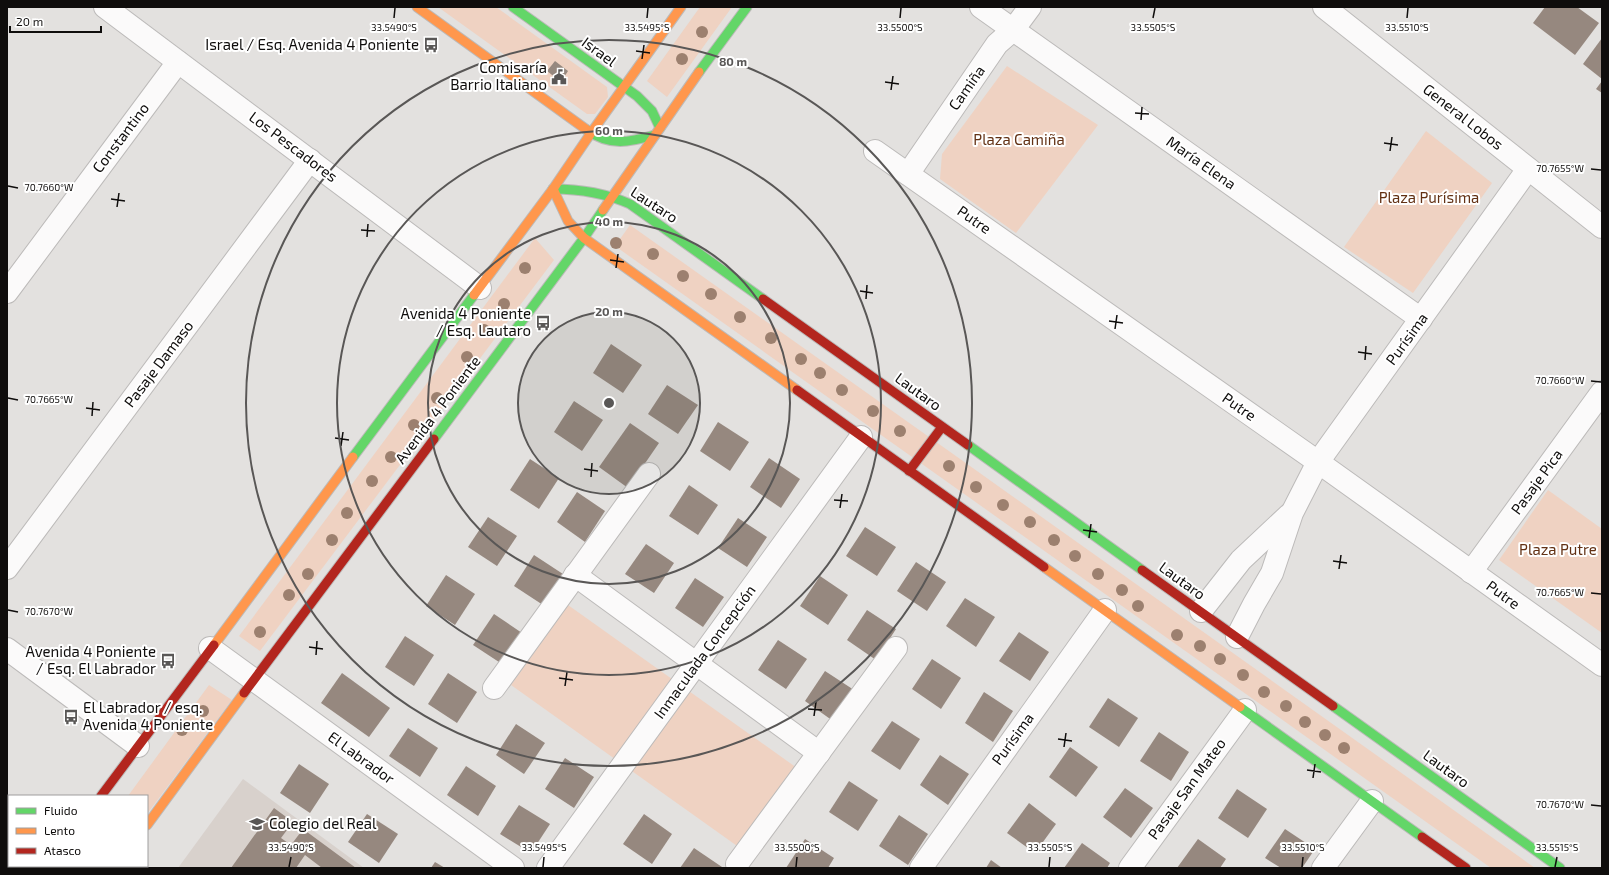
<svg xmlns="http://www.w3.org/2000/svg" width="1609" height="875" viewBox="0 0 1609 875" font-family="'Exo 2',sans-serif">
<rect width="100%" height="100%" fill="#e3e1df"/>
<path fill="#d8d1cc" d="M243,779L364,868H178Z"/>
<g fill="#efd2c2">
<path d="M438,7H496L607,87L608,97L595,114H587Z"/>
<path d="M700,7H732L667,97L647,81Z"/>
<path d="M1007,66L1098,125L1016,233L940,179L942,154Z"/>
<path d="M1426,131L1492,183L1413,293L1344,247Z"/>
<path d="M630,225L970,466L1535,868H1491L615,246Z"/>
<path d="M535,238L554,260L260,651L239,636Z"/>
<path d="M1548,490L1602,529V633L1499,560Z"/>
<path d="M568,605L797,768L740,848L511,685Z"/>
<path d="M209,685L232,700L147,814V796H128Z"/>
</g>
<g fill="#96887f">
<path d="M1545,7H1577L1599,23L1575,55L1533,23Z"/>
<path d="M1602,38V79L1583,64Z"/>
<path d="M555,61L568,71L561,82L547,71Z"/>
<path d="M1602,81V93L1596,89Z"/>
<path d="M611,344L642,365L623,393L593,373Z"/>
<path d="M667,385L698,405L678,434L648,414Z"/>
<path d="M574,401L603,420L582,451L554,432Z"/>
<path d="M718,422L749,442L730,471L700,451Z"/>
<path d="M630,423L659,443L628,488L599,467Z"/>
<path d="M769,458L800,479L781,508L750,487Z"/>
<path d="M530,459L559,478L539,509L510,490Z"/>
<path d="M689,485L718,505L698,535L669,516Z"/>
<path d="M577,492L605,511L585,542L557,522Z"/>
<path d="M488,517L517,536L497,566L468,547Z"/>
<path d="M738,518L767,537L747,567L718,548Z"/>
<path d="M865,527L896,547L877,576L846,556Z"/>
<path d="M646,544L674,563L654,593L625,574Z"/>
<path d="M534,555L563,574L543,605L514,586Z"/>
<path d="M916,562L946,582L927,611L897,591Z"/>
<path d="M446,575L475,594L455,625L426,606Z"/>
<path d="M820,576L848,595L828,625L800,606Z"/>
<path d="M695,578L724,597L703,627L675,608Z"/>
<path d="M965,598L995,617L976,647L946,626Z"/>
<path d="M867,610L896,629L876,660L847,640Z"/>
<path d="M494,614L522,633L502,664L473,645Z"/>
<path d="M1019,632L1049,652L1030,681L999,661Z"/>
<path d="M405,636L434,655L414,686L385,667Z"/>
<path d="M778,640L807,659L786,689L758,670Z"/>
<path d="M932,659L961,678L941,709L912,689Z"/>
<path d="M825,671L854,690L833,721L805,701Z"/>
<path d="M342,673L390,708L369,737L321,703Z"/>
<path d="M448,673L477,692L457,723L428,704Z"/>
<path d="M984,692L1013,711L993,742L965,723Z"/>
<path d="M1108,698L1138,718L1119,747L1089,727Z"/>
<path d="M892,721L920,739L900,770L871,751Z"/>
<path d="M516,724L545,743L524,774L496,755Z"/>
<path d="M408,728L438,748L420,777L389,756Z"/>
<path d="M1159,732L1189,752L1171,781L1140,761Z"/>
<path d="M1070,747L1098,767L1076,797L1049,777Z"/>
<path d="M940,755L969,774L948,805L920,785Z"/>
<path d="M565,758L594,777L574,808L545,789Z"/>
<path d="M299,764L329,784L310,813L280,793Z"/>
<path d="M466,766L496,786L478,816L447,795Z"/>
<path d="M849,781L878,800L858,831L829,812Z"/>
<path d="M1125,788L1153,808L1131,838L1103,817Z"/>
<path d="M1237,789L1267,809L1248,838L1218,818Z"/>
<path d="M1029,803L1056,824L1035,853L1007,833Z"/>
<path d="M519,805L550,824L531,853L500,834Z"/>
<path d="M274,808L293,822L281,838L291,845L303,829L356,868H322L305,855L296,868H231Z"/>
<path d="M367,814L398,834L379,863L348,842Z"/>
<path d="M644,814L672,834L652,864L623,844Z"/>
<path d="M899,815L928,834L908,865L879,846Z"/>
<path d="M1285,829L1315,849L1302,868H1281L1265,858Z"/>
<path d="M805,839L834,858L828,868H786Z"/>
<path d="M1198,839L1226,859L1220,868H1177Z"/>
<path d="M1082,843L1110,863L1107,868H1064Z"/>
<path d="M694,848L722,867V868H680Z"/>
<path d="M991,860L1002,868H986Z"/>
<path d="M435,862L445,868H431Z"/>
</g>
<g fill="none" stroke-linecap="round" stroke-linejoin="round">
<g stroke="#bcbab9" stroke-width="24">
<g id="street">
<path d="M105,7L480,288"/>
<path d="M981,7L1421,319"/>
<path d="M1324,7L1602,227"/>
<path d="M875,151L1318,462L1602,665"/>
<path d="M908,174L997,44L1013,30L1030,7"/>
<path d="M7,292L178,62"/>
<path d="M7,568L310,160"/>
<path d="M1471,572L1602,392"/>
<path d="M575,575L819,753"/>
<path d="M1201,611L1241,560L1289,515"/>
<path d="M1237,637L1254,604L1272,573L1292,513L1318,462L1528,169"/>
<path d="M210,648L513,868"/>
<path d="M7,649L138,746"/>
<path d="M494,688L649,474"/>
<path d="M737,864L896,648"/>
<path d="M548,868L861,437"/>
<path d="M921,868L1105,610"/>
<path d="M1130,868L1245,710"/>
<path d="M1323,868L1372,801"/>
</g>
</g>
<g stroke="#bcbab9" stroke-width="11">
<g id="fast">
<path d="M513,7L637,96L652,111L660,128"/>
<path d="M699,72L747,7"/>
<path d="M587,130C610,147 630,142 655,135"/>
<path d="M553,189C580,189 605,193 630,204L763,299"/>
<path d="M434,439L584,238L603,210"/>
<path d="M968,445L1142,570"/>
<path d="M353,457L474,295"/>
<path d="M1333,706L1560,868"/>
<path d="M1240,707L1422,837"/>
</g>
</g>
<g stroke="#bcbab9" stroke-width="11">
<g id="slow">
<path d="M417,7L587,130"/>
<path d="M553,189L568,221L584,238L797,390"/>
<path d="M603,210L699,72"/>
<path d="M474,295L553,189L591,133L681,7"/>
<path d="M1044,567L1240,707"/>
<path d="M214,645L353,457"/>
<path d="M147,825L244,693"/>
<path d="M116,868L118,866"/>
</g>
</g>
<g stroke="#bcbab9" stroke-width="11">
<g id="jam">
<path d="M763,299L968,445"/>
<path d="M797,390L1044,567"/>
<path d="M909,471L942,427"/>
<path d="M1142,570L1333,706"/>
<path d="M244,693L434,439"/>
<path d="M101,796L214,645"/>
<path d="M1422,837L1466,868"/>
<path d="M48,868L49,866"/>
</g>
</g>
<use href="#street" stroke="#fbfafa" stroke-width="22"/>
<use href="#fast" stroke="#63d668" stroke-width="9"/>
<use href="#slow" stroke="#ff974d" stroke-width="9"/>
<use href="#jam" stroke="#b3261e" stroke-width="9"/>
</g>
<g fill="#9c806f">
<circle cx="702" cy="32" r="6"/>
<circle cx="682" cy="59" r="6"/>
<circle cx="616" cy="243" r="6"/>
<circle cx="653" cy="254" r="6"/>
<circle cx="525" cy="268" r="6"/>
<circle cx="683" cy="276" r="6"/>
<circle cx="711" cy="294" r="6"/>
<circle cx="504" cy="304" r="6"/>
<circle cx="740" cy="317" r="6"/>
<circle cx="484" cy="330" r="6"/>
<circle cx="771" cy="338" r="6"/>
<circle cx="467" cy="357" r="6"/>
<circle cx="801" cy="359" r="6"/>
<circle cx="820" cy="373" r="6"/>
<circle cx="842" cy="390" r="6"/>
<circle cx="437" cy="398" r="6"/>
<circle cx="873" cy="411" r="6"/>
<circle cx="414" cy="425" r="6"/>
<circle cx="900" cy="431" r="6"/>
<circle cx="391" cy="457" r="6"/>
<circle cx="949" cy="466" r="6"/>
<circle cx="372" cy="481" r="6"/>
<circle cx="976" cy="487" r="6"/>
<circle cx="1003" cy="505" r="6"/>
<circle cx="347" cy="513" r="6"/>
<circle cx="1030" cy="522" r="6"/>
<circle cx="332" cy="540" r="6"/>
<circle cx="1054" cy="540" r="6"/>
<circle cx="1075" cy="556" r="6"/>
<circle cx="308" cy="574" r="6"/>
<circle cx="1098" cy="574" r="6"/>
<circle cx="1122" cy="590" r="6"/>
<circle cx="289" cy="595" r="6"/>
<circle cx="1138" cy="606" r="6"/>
<circle cx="260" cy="632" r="6"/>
<circle cx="1177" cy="635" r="6"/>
<circle cx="1200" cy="646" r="6"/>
<circle cx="1220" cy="659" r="6"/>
<circle cx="1243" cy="675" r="6"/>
<circle cx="1264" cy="692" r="6"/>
<circle cx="1286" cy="706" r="6"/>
<circle cx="203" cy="711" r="6"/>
<circle cx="1305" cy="722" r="6"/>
<circle cx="182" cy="730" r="6"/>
<circle cx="1325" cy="735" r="6"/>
<circle cx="1344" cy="748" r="6"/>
</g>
<path fill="none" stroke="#0f0d0c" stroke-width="1.5" d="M394,18L395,8M647,18L648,8M900,18L901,8M1153,18L1155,8M1407,18L1408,8M636,51L650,53M642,59L644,45M885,82L899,84M891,90L893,76M1135,113L1149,114M1141,120L1142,107M1384,143L1398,145M1390,151L1392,137M1591,169L1601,170M8,186L18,188M111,199L125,201M117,207L119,193M361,230L375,231M367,237L368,224M610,260L624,262M616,268L618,254M860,291L873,293M866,299L867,285M1109,321L1123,323M1115,329L1117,315M1358,352L1372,354M1365,360L1366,346M1591,381L1601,382M8,398L18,400M86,408L100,410M92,416L93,402M335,438L349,440M341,446L343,432M584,469L598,471M591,477L592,463M834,500L848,501M840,508L842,494M1083,530L1097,532M1089,538L1091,524M1333,561L1347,563M1339,569L1341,555M1591,593L1601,594M8,610L18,612M309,647L323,649M316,655L317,641M559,678L573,680M565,686L567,672M808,709L822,710M814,716L816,702M1058,739L1072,741M1064,747L1066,733M1307,770L1321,772M1313,778L1315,764M1591,805L1601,806M289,867L291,857M543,867L544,857M796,867L797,857M1049,867L1050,857M1302,867L1303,857M1555,867L1557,857"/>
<circle cx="609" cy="403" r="91" fill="#595756" fill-opacity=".12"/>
<g fill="none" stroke="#595756" stroke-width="2">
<circle cx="609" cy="403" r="91"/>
<circle cx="609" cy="403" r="181"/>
<circle cx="609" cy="403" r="272"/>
<circle cx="609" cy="403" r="363"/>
</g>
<defs>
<g id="bus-bare" transform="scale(1.2)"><path d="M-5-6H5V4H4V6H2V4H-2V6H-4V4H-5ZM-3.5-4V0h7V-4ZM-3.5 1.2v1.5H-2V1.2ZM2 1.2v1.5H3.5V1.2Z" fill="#595756" stroke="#fff" stroke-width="2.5" paint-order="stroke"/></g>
<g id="civic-bare" transform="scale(1.2)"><path d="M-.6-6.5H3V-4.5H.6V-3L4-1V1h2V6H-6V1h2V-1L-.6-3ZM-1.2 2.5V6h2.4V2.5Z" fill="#595756" stroke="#fff" stroke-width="2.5" paint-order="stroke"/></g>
<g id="school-bare" transform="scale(1.2)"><path d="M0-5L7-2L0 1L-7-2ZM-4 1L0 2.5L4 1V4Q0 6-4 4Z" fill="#595756" stroke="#fff" stroke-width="2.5" paint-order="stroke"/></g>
</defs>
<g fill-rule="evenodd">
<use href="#bus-bare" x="431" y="45"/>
<use href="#civic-bare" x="559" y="77"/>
<use href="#bus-bare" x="543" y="323"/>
<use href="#bus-bare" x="168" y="661"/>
<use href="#bus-bare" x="71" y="717"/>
<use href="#school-bare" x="257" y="824"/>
</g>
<g text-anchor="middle" stroke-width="4" stroke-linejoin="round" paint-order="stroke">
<g font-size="15" fill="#0f0d0c" stroke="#fff" text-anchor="end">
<text x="419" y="50">Israel / Esq. Avenida 4 Poniente</text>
<text x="547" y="73">Comisaría<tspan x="547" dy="17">Barrio Italiano</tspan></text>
<text x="531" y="319">Avenida 4 Poniente<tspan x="531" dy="17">/ Esq. Lautaro</tspan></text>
<text x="156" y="657">Avenida 4 Poniente<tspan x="156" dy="17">/ Esq. El Labrador</tspan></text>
<text x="83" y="713" text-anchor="start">El Labrador / esq.<tspan x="83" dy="17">Avenida 4 Poniente</tspan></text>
<text x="269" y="829" text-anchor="start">Colegio del Real</text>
</g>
<g font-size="15" fill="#0f0d0c" stroke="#fff">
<text transform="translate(599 52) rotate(36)" y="5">Israel</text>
<text transform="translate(967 88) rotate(-55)" y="5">Camiña</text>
<text transform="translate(1463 117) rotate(38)" y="5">General Lobos</text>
<text transform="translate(121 138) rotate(-53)" y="5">Constantino</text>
<text transform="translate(293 147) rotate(37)" y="5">Los Pescadores</text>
<text transform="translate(1201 163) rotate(35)" y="5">María Elena</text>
<text transform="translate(654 205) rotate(33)" y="5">Lautaro</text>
<text transform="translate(974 220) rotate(35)" y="5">Putre</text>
<text transform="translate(1407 339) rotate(-54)" y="5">Purísima</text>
<text transform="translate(159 364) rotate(-53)" y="5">Pasaje Damaso</text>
<text transform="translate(918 392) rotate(36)" y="5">Lautaro</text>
<text transform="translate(1239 407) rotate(35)" y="5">Putre</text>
<text transform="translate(438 410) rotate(-53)" y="5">Avenida 4 Poniente</text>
<text transform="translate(1537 482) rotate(-54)" y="5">Pasaje Pica</text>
<text transform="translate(1182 581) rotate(36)" y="5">Lautaro</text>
<text transform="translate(1503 595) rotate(36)" y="5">Putre</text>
<text transform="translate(705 652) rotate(-54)" y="5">Inmaculada Concepción</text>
<text transform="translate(1013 739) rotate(-54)" y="5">Purísima</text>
<text transform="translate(361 758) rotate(36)" y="5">El Labrador</text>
<text transform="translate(1446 769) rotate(36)" y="5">Lautaro</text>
<text transform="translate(1187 789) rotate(-54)" y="5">Pasaje San Mateo</text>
</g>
<g font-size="15" fill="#623114" stroke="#fff">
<text x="1019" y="145">Plaza Camiña</text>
<text x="1429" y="203">Plaza Purísima</text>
<text x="1558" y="555">Plaza Putre</text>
</g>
</g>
<g font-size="10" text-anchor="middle" fill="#0f0d0c" stroke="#fff" stroke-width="4" stroke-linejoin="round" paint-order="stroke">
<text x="394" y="31">33.5490°S</text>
<text x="647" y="31">33.5495°S</text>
<text x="900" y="31">33.5500°S</text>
<text x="1153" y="31">33.5505°S</text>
<text x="1407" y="31">33.5510°S</text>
<text x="1560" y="172">70.7655°W</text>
<text x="49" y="191">70.7660°W</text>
<text x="1560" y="384">70.7660°W</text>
<text x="49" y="403">70.7665°W</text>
<text x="1560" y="596">70.7665°W</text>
<text x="49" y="615">70.7670°W</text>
<text x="1560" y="808">70.7670°W</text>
<text x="291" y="851">33.5490°S</text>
<text x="544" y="851">33.5495°S</text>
<text x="797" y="851">33.5500°S</text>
<text x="1050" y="851">33.5505°S</text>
<text x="1303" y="851">33.5510°S</text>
<text x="1557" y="851">33.5515°S</text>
</g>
<circle cx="609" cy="403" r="6" fill="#595756" stroke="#fff" stroke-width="2"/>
<g font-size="12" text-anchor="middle" font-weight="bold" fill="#595756" stroke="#fff" stroke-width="4" stroke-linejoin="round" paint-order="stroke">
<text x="733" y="66">80 m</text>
<text x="609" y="135">60 m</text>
<text x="609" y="226">40 m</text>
<text x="609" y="316">20 m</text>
</g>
<rect width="1609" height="875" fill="none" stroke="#0f0d0c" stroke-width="16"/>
<rect x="8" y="795" width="140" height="72" fill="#ffffff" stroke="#9f9e9e"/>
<rect x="16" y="808" width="20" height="6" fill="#63d668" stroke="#9f9e9e"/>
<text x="44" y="815" font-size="12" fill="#0f0d0c">Fluido</text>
<rect x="16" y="828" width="20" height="6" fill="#ff974d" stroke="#9f9e9e"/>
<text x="44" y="835" font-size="12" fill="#0f0d0c">Lento</text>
<rect x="16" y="848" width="20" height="6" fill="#b3261e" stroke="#9f9e9e"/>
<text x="44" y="855" font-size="12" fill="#0f0d0c">Atasco</text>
<path d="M10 26v6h91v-6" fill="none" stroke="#0f0d0c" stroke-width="2"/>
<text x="16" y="26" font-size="12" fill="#0f0d0c" stroke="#ffffff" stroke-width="3" paint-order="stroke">20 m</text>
</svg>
